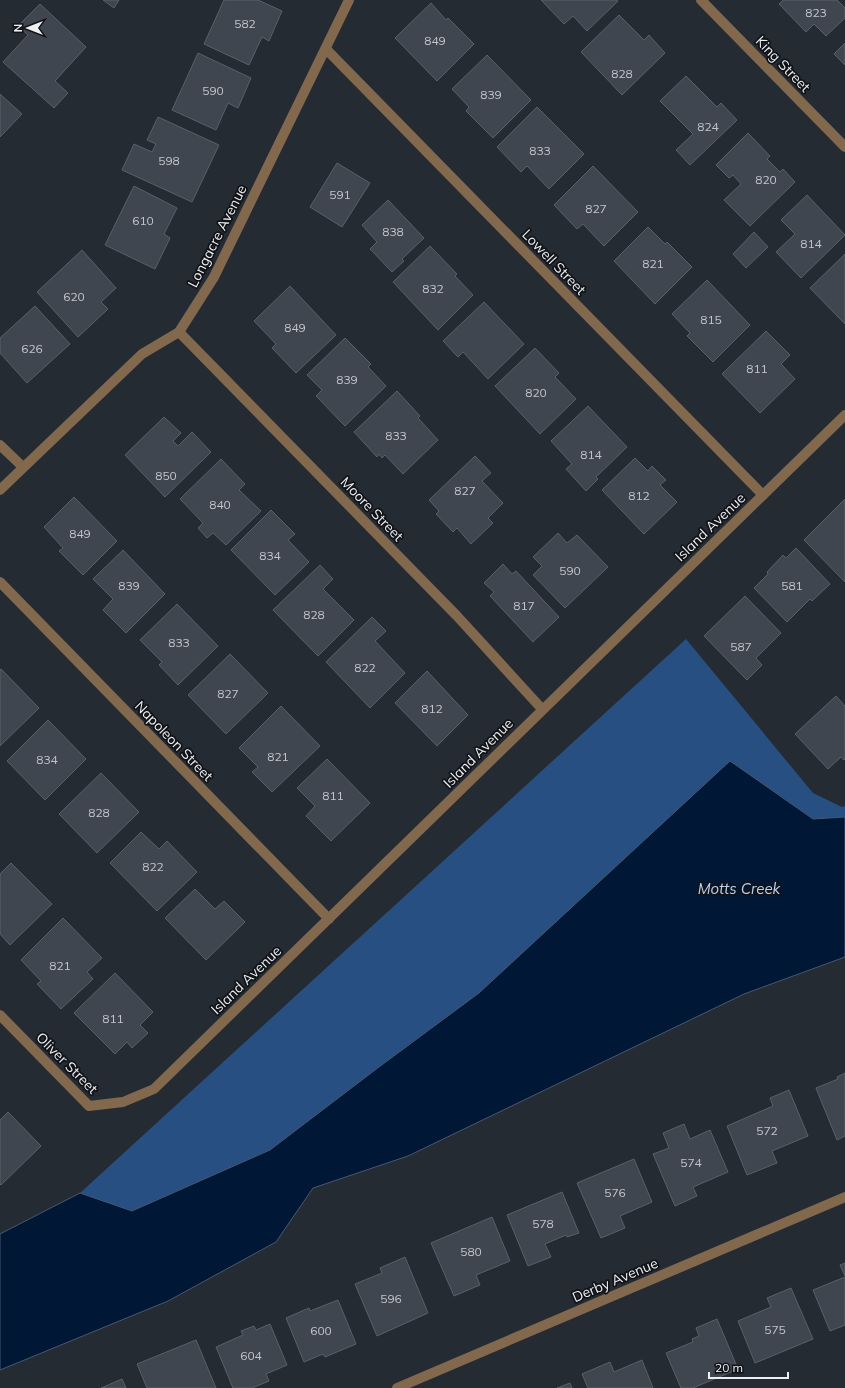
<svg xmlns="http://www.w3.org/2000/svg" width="845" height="1388" viewBox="0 0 845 1388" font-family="Mulish,sans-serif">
<rect width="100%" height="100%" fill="#252b33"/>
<path fill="#274f82" d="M686,639L813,793L842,807L845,806V817L813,819L730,761L479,993L379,1067L270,1150L132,1211L80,1193Z"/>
<path fill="#011736" stroke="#48586f" d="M730,761L813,819L845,817V957L744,994L408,1156L313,1188L276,1242L168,1301L0,1370V1234L80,1193L132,1211L270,1150L379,1067L479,993Z"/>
<g fill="#40464f" stroke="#596069">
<path d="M103,0H119L114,8Z"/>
<path d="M224,0H258L282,11L269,41L262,37L249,65L204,44Z"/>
<path d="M541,0H616L618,1L587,31L573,16L564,24Z"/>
<path d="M783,0H837L845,8V18L826,36L814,24L806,32L779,4Z"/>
<path d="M431,3L446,20L448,18L474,44L437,81L395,38Z"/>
<path d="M40,4L86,47L55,81L68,93L54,108L3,62L28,35L18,26Z"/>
<path d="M619,15L644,40L649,35L665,53L622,95L581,52Z"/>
<path d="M845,43V65L834,54Z"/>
<path d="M198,53L251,78L238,108L228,103L216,130L172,110Z"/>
<path d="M487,55L531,100L493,138L466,111L469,107L452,89Z"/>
<path d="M686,76L717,107L721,103L737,120L690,165L676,150L693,134L660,101Z"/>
<path d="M0,94L22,114L0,137Z"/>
<path d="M537,107L584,154L549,189L527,166L521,172L497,147Z"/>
<path d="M158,117L219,145L192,202L122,170L134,144L152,152L156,144L147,140Z"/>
<path d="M748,133L770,156L767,159L780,172L783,169L795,182L750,226L724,200L741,184L733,175L729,178L716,165Z"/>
<path d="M337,163L370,183L342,227L310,207Z"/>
<path d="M593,166L638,212L604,246L583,224L577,229L554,205Z"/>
<path d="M134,186L177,208L164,234L170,238L155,269L105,245Z"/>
<path d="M807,195L845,235L801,278L776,252L795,234L781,220Z"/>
<path d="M388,200L424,238L402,259L404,261L392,272L370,249L377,242L362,225Z"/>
<path d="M648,227L665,244L667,242L692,267L655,304L614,261Z"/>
<path d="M754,232L768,247L746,268L733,254Z"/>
<path d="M430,246L457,274L455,276L473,295L438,330L393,282Z"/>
<path d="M82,250L116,288L101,302L108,309L78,337L37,292Z"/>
<path d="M845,254V324L810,288Z"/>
<path d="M707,280L750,325L713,362L687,336L690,333L672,314Z"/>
<path d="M290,286L336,335L296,373L272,348L276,344L254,321Z"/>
<path d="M484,302L524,344L488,379L463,352L458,357L443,341Z"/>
<path d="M35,306L70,344L27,383L0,353V338Z"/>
<path d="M766,331L790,355L781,364L795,379L760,413L722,374Z"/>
<path d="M345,338L371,364L368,367L386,386L345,426L316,396L322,390L307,375Z"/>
<path d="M535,348L559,373L555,377L576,399L540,434L495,386Z"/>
<path d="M397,391L420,416L418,418L438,440L403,474L385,455L382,458L379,454L377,457L354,432Z"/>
<path d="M588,406L627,447L596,477L598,479L586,491L566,469L572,464L551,441Z"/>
<path d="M164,417L181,433L173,441L178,446L192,432L211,452L165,497L125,455Z"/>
<path d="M475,456L491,473L482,481L503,503L488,518L493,523L471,544L457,528L453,532L436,514L439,511L429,500Z"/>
<path d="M635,458L648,471L652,466L666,480L660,485L677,502L644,534L602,490Z"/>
<path d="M221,459L245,484L239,490L261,511L226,545L213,533L207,538L198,528L203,523L180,499Z"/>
<path d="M74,497L117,541L83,575L59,551L63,548L44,527Z"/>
<path d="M845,499V582L804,540Z"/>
<path d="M271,510L295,534L288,540L309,562L275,595L231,550Z"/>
<path d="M558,533L567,543L577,535L608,567L565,608L533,575L542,566L533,557Z"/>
<path d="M796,548L830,584L812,601L810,599L787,622L754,588L768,574L767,572L783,555L786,558Z"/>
<path d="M123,550L165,594L126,633L103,610L113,599L93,579Z"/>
<path d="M503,564L512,574L516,571L559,617L533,642L490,596L494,592L484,583Z"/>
<path d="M320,565L333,579L323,589L354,620L318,656L273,610Z"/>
<path d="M745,596L781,633L756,658L762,665L747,680L704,636Z"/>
<path d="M177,604L218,646L178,685L159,665L162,662L140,640Z"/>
<path d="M372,617L386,631L375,641L405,673L370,708L326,662Z"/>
<path d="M230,654L268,693L226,734L188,695Z"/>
<path d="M1,669L39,708L0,746V670Z"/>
<path d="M427,671L468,715L437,746L395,703Z"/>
<path d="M836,696L845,706V759L844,760L841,757L828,769L795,734Z"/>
<path d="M281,706L320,746L272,792L252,772L258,767L239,748Z"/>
<path d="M48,720L86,759L45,800L7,761Z"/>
<path d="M327,759L370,803L331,841L306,816L315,806L297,788Z"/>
<path d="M101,773L139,812L97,853L59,814Z"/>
<path d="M141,832L159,849L167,841L197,872L157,911L110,863Z"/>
<path d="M11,863L52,904L10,945L0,934V874Z"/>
<path d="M195,889L215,909L224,901L245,922L206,960L165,918Z"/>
<path d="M63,918L102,958L87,972L93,979L61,1009L37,984L41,981L21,960Z"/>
<path d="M115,973L153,1012L140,1025L148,1033L132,1048L127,1042L115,1054L74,1013Z"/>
<path d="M845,1073V1136L837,1140L816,1088L838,1079L837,1077Z"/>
<path d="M789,1090L808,1136L772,1151L777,1163L747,1175L727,1126L773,1106L770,1098Z"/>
<path d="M8,1112L41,1146L1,1185L0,1184V1120Z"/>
<path d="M684,1124L690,1139L710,1130L728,1172L693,1187L697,1196L675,1206L653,1154L669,1148L663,1133Z"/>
<path d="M634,1159L652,1202L620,1216L625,1228L601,1238L577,1183Z"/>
<path d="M562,1192L579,1233L567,1237L566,1235L545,1244L551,1257L528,1266L507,1215Z"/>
<path d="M492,1217L510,1261L476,1275L480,1285L454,1296L431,1243Z"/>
<path d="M405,1257L428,1313L377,1336L355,1284L382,1273L380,1268Z"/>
<path d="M845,1263V1276L840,1265Z"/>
<path d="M845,1277V1325L830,1331L813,1290Z"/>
<path d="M791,1288L813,1339L755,1363L738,1321L771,1307L767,1298Z"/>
<path d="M338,1300L356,1344L325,1357L323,1354L304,1362L286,1318L309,1308L310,1311Z"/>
<path d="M717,1319L738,1369L693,1388H681L666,1353L693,1342L692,1339L699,1336L696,1328Z"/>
<path d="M270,1324L287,1365L266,1374L269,1381L252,1388H233L216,1347L243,1335L241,1331L254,1326L256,1330Z"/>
<path d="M196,1340L216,1388H147L137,1364Z"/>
<path d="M642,1360L653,1388H588L582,1374L610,1362L614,1372Z"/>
<path d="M122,1379L126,1388H101Z"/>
<path d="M570,1383L572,1388H557Z"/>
</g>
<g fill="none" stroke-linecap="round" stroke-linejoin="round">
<g stroke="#82684d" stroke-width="10">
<path d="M701,0L845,147"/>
<path d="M326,49L763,495"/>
<path d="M179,332L457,616L542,709"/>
<path d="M0,445L23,467"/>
<path d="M0,490L142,354L179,332L214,277L349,0"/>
<path d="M0,582L329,919"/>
<path d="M0,1015L89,1106L123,1102L154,1089L845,415"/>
<path d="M397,1388L845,1197"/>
</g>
</g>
<g text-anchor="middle" stroke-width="3.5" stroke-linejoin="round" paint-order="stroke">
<g font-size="12" fill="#c1c6cc">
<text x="816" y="17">823</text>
<text x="245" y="28">582</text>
<text x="435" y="45">849</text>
<text x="622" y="78">828</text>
<text x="213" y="95">590</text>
<text x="491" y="99">839</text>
<text x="708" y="131">824</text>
<text x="540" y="155">833</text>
<text x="169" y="165">598</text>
<text x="766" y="184">820</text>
<text x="340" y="199">591</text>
<text x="596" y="213">827</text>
<text x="143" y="225">610</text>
<text x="393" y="236">838</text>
<text x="811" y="248">814</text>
<text x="653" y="268">821</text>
<text x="433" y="293">832</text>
<text x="74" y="301">620</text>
<text x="711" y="324">815</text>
<text x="295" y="332">849</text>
<text x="32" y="353">626</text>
<text x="757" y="373">811</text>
<text x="347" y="384">839</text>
<text x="536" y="397">820</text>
<text x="396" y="440">833</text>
<text x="591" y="459">814</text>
<text x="166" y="480">850</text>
<text x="465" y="495">827</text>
<text x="639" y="500">812</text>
<text x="220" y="509">840</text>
<text x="80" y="538">849</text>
<text x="270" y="560">834</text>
<text x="570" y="575">590</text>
<text x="129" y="590">839</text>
<text x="792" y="590">581</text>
<text x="524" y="610">817</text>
<text x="314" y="619">828</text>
<text x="179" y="647">833</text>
<text x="741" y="651">587</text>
<text x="365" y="672">822</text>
<text x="228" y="698">827</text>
<text x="432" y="713">812</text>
<text x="278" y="761">821</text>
<text x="47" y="764">834</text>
<text x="333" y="800">811</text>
<text x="99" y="817">828</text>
<text x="153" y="871">822</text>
<text x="60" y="970">821</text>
<text x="113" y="1023">811</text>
<text x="767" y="1135">572</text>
<text x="691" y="1167">574</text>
<text x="615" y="1197">576</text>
<text x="543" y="1228">578</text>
<text x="471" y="1256">580</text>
<text x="391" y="1303">596</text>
<text x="775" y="1334">575</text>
<text x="321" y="1335">600</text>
<text x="251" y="1360">604</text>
</g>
<g font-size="14" fill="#ecf0f5" stroke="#111317">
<text transform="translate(783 64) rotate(46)" y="5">King Street</text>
<text transform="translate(217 236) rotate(-63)" y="5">Longacre Avenue</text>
<text transform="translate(554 262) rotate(46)" y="5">Lowell Street</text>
<text transform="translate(372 509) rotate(46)" y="5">Moore Street</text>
<text transform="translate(710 527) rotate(-44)" y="5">Island Avenue</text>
<text transform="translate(174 741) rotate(46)" y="5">Napoleon Street</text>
<text transform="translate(478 753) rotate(-45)" y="5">Island Avenue</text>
<text transform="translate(246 980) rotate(-44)" y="5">Island Avenue</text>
<text transform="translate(67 1063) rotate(45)" y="5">Oliver Street</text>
<text transform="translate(615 1280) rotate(-23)" y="5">Derby Avenue</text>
</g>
<g font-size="15" font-style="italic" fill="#b7d2f6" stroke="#111317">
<text x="739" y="894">Motts Creek</text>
</g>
</g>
<g transform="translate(28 28) rotate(270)" stroke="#111317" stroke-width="3" paint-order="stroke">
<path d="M0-3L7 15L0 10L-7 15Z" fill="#ecf0f5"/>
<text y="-6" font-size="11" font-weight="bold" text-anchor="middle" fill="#ecf0f5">N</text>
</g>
<path d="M709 1372v6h79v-6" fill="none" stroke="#ecf0f5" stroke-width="2"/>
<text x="715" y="1372" font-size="12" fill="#ecf0f5" stroke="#111317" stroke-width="3" paint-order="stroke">20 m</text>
</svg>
